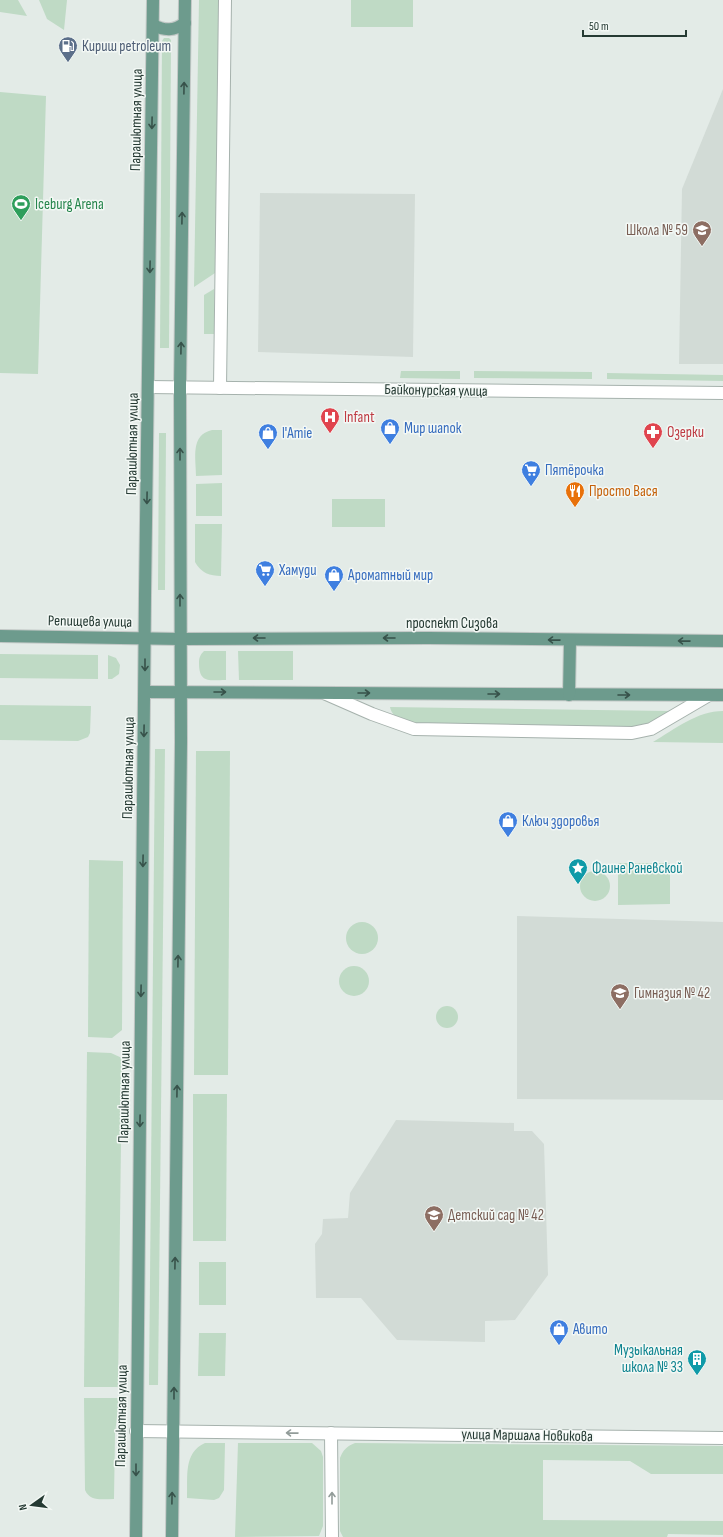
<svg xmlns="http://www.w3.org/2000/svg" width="723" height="1537" viewBox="0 0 723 1537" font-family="'Sofia Sans Condensed',sans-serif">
<rect width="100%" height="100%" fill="#e3ebe7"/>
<g fill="#d2dbd6">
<path d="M723,89V364H679L682,189Z"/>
<path d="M260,193L415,194L413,357L258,352Z"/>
<path d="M517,916L723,922V1100L517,1099Z"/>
<path d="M396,1120L514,1123V1131H532L544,1144L548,1275L515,1320L485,1321V1342L397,1340L361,1298H316L315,1244L322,1234L323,1219L348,1218L350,1193Z"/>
</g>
<g fill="#bfdac5">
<path d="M0,0H18L27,16L0,12Z"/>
<path d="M39,0H67L64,30L47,19Z"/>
<path d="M199,0H220L215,273L194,287Z"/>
<rect x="351" y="0" width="62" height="27"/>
<path d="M164,38H169L171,40L169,348H160L162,41Z"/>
<path d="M0,92L46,96L38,374L0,373Z"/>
<path d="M214,289V334H204V295Z"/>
<path d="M401,371H460V379L400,378Z"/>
<path d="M474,371L592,372V379L474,378Z"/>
<path d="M607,373L723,375V381L607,379Z"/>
<path d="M212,430H222V475L196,476C196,458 190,435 212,430Z"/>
<path d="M159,433H166L165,590H158Z"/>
<path d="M222,483V516H196V484Z"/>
<rect x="332" y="499" width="53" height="28"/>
<path d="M195,524H222L221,576C210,576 201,573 195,562Z"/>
<path d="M204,651H226V680C210,680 199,684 199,663C199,658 200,655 204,651Z"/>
<path d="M238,651H293V680H239Z"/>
<path d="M0,654L98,655V679L0,678Z"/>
<path d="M108,655L116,658L120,665L119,674L112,679H108Z"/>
<path d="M0,705L91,706L90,733L88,737L78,741L0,740Z"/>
<path d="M390,707L669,711C658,720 647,724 633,728L415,724C406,720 392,719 390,707Z"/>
<path d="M723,711V743L653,742C675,729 697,711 723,711Z"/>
<path d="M155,749H165L158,1385H149Z"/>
<path d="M196,751H230L228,1075H194Z"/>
<path d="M89,860L123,861L122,1030L112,1038L88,1037Z"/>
<path d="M618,863H670V904L618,905Z"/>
<circle cx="595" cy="886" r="15"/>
<circle cx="362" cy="938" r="16"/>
<circle cx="354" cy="981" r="15"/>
<circle cx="447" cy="1017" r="11"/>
<path d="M87,1052L111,1053L122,1058L118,1387H84Z"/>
<path d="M193,1094H227L226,1241H193Z"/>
<rect x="199" y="1262" width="27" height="43"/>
<path d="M199,1333H226L225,1376H198Z"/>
<path d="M84,1398H119L115,1434L114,1499C103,1499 90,1502 85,1490Z"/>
<path d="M205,1443H225L224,1490L219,1498L214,1500L187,1498C188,1477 183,1453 205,1443Z"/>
<path d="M238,1443H312L321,1451L323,1457V1526L319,1536L235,1537Z"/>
<path d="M355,1443L723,1446V1474H651L630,1461L543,1460V1520L723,1521V1535L668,1534L667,1537H343L340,1531V1458C343,1450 347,1446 355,1443Z"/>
</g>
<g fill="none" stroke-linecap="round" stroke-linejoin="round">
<g stroke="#a6b2ad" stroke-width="14">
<g id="minor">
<path d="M148,387L723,393"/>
<path d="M220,388L225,0"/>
<path d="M324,693L372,714L414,729L632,733L651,729L709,695"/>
<path d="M136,1431L723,1438"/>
<path d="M331,1433L332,1537"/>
</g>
</g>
<g stroke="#c2c8c6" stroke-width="14">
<g id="major">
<path d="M153,25C165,31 174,31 185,23"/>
<path d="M0,636L180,639L428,638L723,641"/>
<path d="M145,692L723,695"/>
<path d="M569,695L570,640"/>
<path d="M136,1537L145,595L153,0"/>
<path d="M172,1537L181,742L180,387L185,0"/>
</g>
</g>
<use href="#minor" stroke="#fff" stroke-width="12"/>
<use href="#major" stroke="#6d9b8d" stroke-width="12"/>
</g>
<defs><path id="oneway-shaft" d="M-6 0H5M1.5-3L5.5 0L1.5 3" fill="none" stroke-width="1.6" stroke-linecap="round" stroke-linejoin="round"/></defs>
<g stroke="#37524a">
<use href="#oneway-shaft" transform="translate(184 88) rotate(-89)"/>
<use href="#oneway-shaft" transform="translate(152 123) rotate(91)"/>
<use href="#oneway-shaft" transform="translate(182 218) rotate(-89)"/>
<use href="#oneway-shaft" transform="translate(150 267) rotate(91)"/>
<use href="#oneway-shaft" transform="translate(181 348) rotate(-89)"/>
<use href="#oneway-shaft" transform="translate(180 454) rotate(-90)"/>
<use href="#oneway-shaft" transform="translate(147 498) rotate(91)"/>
<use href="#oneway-shaft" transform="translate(180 600) rotate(-90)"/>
<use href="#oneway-shaft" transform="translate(259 638) rotate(180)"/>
<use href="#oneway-shaft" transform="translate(389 638) rotate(180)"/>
<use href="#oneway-shaft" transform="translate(554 640) rotate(-179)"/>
<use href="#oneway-shaft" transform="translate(684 641) rotate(-179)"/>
<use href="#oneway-shaft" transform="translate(145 665) rotate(90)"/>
<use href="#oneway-shaft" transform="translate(220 692)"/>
<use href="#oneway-shaft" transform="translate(364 693)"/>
<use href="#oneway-shaft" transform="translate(494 694)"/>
<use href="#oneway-shaft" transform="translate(624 695)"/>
<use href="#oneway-shaft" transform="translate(144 731) rotate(91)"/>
<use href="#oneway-shaft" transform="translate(143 861) rotate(91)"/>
<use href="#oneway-shaft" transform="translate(178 961) rotate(-89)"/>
<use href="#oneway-shaft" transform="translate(141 991) rotate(91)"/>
<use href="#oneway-shaft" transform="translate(177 1091) rotate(-89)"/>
<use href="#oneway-shaft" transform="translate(140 1121) rotate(91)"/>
<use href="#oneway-shaft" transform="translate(175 1263) rotate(-89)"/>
<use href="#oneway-shaft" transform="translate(174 1393) rotate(-90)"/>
<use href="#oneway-shaft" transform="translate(136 1470) rotate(90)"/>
<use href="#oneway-shaft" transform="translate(172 1498) rotate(-89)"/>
</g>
<g stroke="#929c99">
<use href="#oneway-shaft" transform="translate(292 1433) rotate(-179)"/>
<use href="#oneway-shaft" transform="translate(332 1498) rotate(-90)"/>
</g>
<defs>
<g id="fuel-pin" transform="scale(1)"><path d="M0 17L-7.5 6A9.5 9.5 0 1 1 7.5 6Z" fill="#5c6f8a" stroke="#f3f8f5"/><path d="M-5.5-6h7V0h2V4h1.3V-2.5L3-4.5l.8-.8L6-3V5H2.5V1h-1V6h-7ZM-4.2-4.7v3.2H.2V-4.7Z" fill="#fff"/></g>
<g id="stadium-pin" transform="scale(1)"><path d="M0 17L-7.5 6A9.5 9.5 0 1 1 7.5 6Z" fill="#2e9e5b" stroke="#f3f8f5"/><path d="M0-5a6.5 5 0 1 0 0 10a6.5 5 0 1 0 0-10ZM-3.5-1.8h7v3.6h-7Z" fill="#fff"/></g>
<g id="school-pin" transform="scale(1)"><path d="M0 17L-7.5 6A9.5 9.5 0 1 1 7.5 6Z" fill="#8d6e63" stroke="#f3f8f5"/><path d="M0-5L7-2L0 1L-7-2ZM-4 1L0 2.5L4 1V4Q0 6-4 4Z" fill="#fff"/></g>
<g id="hospital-pin" transform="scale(1)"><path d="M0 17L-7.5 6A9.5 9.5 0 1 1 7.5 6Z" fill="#e0444e" stroke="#f3f8f5"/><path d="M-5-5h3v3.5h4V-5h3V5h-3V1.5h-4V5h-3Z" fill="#fff"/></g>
<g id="shop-pin" transform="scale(1)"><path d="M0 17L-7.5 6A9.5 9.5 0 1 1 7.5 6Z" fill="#3f7fe0" stroke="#f3f8f5"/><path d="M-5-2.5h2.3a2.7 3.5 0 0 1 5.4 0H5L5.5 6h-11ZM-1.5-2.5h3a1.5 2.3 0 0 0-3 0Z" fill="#fff"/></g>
<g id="pharmacy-pin" transform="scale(1)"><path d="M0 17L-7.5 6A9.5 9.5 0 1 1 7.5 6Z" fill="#e0444e" stroke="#f3f8f5"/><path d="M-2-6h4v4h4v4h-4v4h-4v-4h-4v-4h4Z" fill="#fff"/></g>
<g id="supermarket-pin" transform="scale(1)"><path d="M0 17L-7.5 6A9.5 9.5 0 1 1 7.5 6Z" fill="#3f7fe0" stroke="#f3f8f5"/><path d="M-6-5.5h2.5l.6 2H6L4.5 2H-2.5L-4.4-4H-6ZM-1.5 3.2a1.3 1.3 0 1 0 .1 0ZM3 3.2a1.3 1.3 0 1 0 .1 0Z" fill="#fff"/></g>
<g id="restaurant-pin" transform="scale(1)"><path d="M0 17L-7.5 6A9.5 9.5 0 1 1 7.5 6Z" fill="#e8710a" stroke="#f3f8f5"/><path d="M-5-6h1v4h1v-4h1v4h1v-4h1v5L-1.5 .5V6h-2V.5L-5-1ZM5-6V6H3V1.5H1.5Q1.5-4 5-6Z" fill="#fff"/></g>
<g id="sight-pin" transform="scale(1)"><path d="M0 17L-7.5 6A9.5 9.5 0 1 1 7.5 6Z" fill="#0f9aa8" stroke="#f3f8f5"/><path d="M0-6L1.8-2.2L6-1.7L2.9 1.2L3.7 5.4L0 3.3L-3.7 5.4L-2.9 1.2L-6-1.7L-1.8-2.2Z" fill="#fff"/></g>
<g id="building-pin" transform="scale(1)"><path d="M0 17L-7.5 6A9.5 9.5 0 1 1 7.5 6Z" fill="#0f9aa8" stroke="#f3f8f5"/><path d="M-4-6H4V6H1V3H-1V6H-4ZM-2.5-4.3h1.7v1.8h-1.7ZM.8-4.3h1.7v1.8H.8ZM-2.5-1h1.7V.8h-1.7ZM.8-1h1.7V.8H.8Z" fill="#fff"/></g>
</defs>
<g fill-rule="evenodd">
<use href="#fuel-pin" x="68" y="46"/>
<use href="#stadium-pin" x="21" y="204"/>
<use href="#school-pin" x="702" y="230"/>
<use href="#hospital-pin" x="330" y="417"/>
<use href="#shop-pin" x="390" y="428"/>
<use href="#pharmacy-pin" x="653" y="432"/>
<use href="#shop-pin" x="268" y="433"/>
<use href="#supermarket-pin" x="531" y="470"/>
<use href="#restaurant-pin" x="575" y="491"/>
<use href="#supermarket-pin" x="265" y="570"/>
<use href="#shop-pin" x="334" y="575"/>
<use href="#shop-pin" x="508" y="821"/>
<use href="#sight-pin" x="578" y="868"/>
<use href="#school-pin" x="620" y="993"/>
<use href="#school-pin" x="434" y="1215"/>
<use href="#shop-pin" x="559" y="1329"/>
<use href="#building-pin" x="697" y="1359"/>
</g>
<g text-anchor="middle" stroke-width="3" stroke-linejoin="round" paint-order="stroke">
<g font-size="15" fill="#4e5e75" stroke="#f3f8f5" text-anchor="start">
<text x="82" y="51">Кириш petroleum</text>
</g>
<g font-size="15" fill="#253a33" stroke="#f3f8f5">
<text transform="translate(136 120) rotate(-89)" y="5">Парашютная улица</text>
<text transform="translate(436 390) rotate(1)" y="5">Байконурская улица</text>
<text transform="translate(132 444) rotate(-89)" y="5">Парашютная улица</text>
<text transform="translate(90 621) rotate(1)" y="5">Репищева улица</text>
<text x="452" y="628">проспект Сизова</text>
<text transform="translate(128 768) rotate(-89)" y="5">Парашютная улица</text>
<text transform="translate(124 1092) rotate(-89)" y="5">Парашютная улица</text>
<text transform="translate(121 1416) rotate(-89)" y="5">Парашютная улица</text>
<text transform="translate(527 1435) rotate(1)" y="5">улица Маршала Новикова</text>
</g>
<g font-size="15" fill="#27864d" stroke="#f3f8f5" text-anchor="start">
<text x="35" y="209">Iceburg Arena</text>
</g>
<g font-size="15" fill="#785e54" stroke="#f3f8f5" text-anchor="start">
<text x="688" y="235" text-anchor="end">Школа № 59</text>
<text x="634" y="998">Гимназия № 42</text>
<text x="448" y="1220">Детский сад № 42</text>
</g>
<g font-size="15" fill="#be3a42" stroke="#f3f8f5" text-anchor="start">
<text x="344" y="422">Infant</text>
<text x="667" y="437">Озерки</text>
</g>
<g font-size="15" fill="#366cbe" stroke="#f3f8f5" text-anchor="start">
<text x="404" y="433">Мир шапок</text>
<text x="282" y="438">l'Amie</text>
<text x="545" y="475">Пятёрочка</text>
<text x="279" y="575">Хамуди</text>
<text x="348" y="580">Ароматный мир</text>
<text x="522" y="826">Ключ здоровья</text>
<text x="573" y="1334">Авито</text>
</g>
<g font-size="15" fill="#c56008" stroke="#f3f8f5" text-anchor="start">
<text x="589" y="496">Просто Вася</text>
</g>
<g font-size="15" fill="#0d838f" stroke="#f3f8f5" text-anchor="start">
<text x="592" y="873">Фаине Раневской</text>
<text x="683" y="1355" text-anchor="end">Музыкальная<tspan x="683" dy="17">школа № 33</tspan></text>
</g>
</g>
<g transform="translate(32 1505) rotate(256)" stroke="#f3f8f5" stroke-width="3" paint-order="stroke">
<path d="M0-3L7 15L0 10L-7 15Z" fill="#253a33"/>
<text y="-6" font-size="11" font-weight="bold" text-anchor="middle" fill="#253a33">N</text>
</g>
<path d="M583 30v6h103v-6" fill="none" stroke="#253a33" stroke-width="2"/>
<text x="589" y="30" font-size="12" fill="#253a33" stroke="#f3f8f5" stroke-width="3" paint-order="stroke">50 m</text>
</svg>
